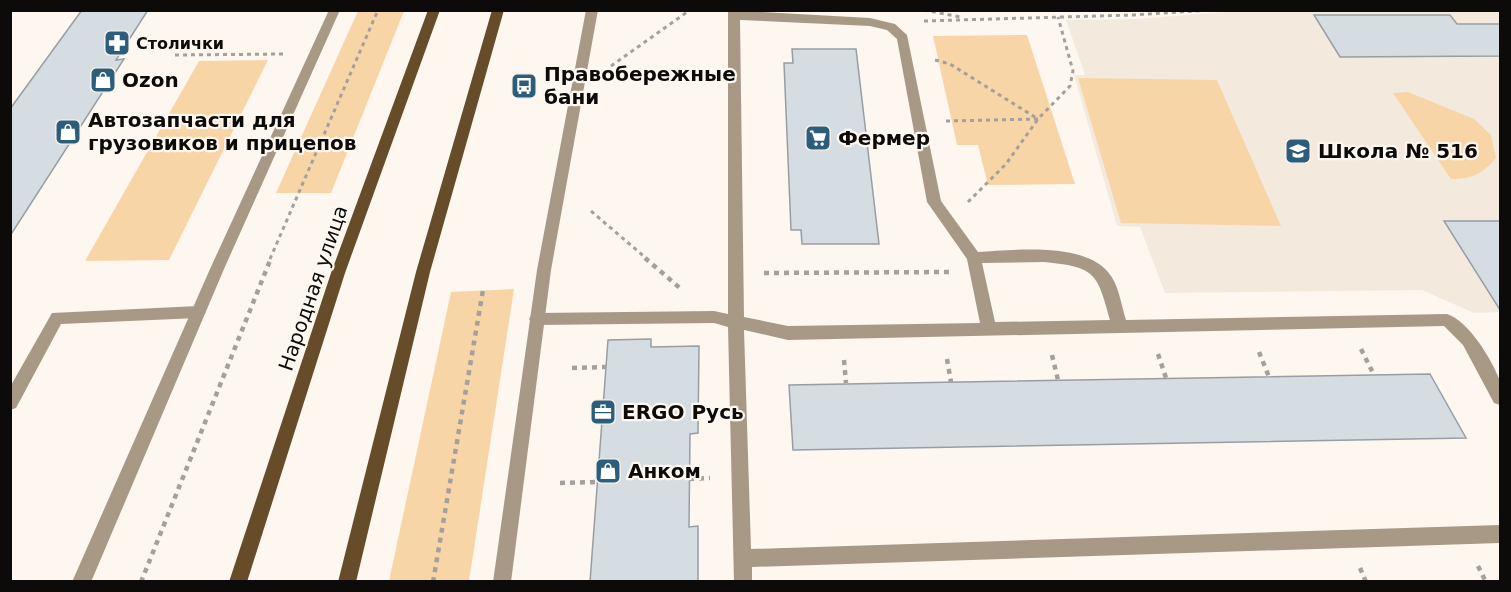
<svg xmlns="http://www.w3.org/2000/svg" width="1511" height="592" viewBox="0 0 1511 592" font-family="'DejaVu Sans',sans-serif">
<rect width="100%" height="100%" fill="#fdf7f0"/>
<path fill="#f4e9dd" d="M1252,10L1500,11V312L1474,313L1422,290L1165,293L1140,227L1117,226L1074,75H1085L1066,20L1135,19Z"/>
<g fill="#f8d5a7">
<path d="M358,11H404L331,193H276Z"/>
<path d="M1027,35L1075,184L988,185L978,145H957L933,36Z"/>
<path d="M268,60L169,260L85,261L199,61Z"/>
<path d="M1078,78L1217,80L1281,226L1121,223Z"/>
<path d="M1408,92L1474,119L1491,135L1496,158C1482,174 1472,179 1451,179L1393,93Z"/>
<path d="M514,289L469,581H389L451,292Z"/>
</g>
<g fill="#d5dde3" stroke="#979ea3" stroke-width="1.5">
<path d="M82,10H148L116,60L124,59L10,236V109Z"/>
<path d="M1314,15H1450L1457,24H1500V56L1340,57Z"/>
<path d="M792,49H856L879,244H802L801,230H791L784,63H793Z"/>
<path d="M1444,221H1500V310Z"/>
<path d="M651,339V347L699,346L698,433L690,434L689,527L698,526V582H590L608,340Z"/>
<path d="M1430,374L1466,438L793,450L789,385Z"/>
</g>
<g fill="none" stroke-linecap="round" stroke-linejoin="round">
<g stroke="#a5a09b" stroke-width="3" stroke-dasharray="4 4" stroke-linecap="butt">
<path d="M924,10L961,17"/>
<path d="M924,21L1133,15L1211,10"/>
<path d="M175,55L284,54"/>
<path d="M935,60L950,64L1038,119"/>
<path d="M611,66L690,10"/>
<path d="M946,121L1038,119"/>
<path d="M968,202L1006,164L1038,119L1070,86L1073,71L1058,17"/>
<path d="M591,211L647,259"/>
<path d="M270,259L378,10"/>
</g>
<g stroke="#a5a09b" stroke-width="4.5" stroke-dasharray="5 5" stroke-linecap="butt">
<path d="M645,258L681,289"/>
<path d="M764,273L949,272"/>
<path d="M1361,349L1374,375"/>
<path d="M1259,352L1269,377"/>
<path d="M1158,354L1166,378"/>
<path d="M1052,355L1058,380"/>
<path d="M947,359L951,382"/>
<path d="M844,360L846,383"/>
<path d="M572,368L606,367"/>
<path d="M689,479L710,478"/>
<path d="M560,483L598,482"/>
<path d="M1478,566L1486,582"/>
<path d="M1360,568L1366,582"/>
<path d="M141,582L271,258"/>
<path d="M433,582L483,290"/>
</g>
<g fill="#a89986" fill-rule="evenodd">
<path d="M728,10L870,18L895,24L907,35L941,201L978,252C1013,250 1083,242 1108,272C1119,284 1121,305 1126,320L1447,314C1469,321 1492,360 1500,381C1502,388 1501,399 1500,405L1494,403L1463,345L1444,326L788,340L744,330L751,549L1500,525V543L752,567V582H734L728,327L714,323L537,325L532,324L529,319L532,314L537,313L714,311L728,314ZM740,20L870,26L887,30L897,39L927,202L967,259L980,323L788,326L744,317ZM1044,262C1095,267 1097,272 1110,320L995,322L982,263Z"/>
<path d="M198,306L203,308L206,312L203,316L198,318L61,324L16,408L10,410V387L52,313Z"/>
</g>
<g fill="#a89986" fill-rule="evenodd">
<path d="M329,10H340L224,269L91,582H72L210,269Z"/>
<path d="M586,10H598L551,270L511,582H493L537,270Z"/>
</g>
<g fill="#664c28" fill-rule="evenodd">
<path d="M428,10H440L345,273L247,582H229L331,273Z"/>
<path d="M492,10H504L430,272L356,582H338L416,272Z"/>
</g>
</g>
<defs>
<g id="pharmacy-square" transform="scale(1.35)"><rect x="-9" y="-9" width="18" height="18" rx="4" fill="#2c5d7b" stroke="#fdf7f0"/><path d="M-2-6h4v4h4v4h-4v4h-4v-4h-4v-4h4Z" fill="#fff"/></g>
<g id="shop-square" transform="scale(1.35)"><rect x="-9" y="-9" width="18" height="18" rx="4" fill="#2c5d7b" stroke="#fdf7f0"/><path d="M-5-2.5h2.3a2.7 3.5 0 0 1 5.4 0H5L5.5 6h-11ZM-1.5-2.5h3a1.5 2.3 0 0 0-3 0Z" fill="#fff"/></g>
<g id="bus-square" transform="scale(1.35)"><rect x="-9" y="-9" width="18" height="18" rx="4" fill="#2c5d7b" stroke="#fdf7f0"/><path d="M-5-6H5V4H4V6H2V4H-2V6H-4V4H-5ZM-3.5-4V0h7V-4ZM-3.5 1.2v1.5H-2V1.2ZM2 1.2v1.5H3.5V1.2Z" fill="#fff"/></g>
<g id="supermarket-square" transform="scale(1.35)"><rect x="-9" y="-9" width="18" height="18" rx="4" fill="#2c5d7b" stroke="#fdf7f0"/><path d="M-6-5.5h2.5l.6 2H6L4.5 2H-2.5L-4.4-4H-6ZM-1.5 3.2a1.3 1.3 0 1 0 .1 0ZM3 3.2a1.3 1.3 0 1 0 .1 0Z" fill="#fff"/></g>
<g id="school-square" transform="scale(1.35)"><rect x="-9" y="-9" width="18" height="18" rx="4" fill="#2c5d7b" stroke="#fdf7f0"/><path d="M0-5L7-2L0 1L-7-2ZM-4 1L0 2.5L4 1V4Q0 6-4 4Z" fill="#fff"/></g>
<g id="office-square" transform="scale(1.35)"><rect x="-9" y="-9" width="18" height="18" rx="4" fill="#2c5d7b" stroke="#fdf7f0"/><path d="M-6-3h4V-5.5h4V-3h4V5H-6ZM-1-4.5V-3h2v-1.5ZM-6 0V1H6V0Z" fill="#fff"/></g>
</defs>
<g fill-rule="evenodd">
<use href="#pharmacy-square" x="117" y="43"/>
<use href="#shop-square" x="103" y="80"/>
<use href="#bus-square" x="524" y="86"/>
<use href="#shop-square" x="68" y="132"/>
<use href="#supermarket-square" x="818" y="138"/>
<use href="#school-square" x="1298" y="151"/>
<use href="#office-square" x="603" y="412"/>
<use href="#shop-square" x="608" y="471"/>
</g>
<g text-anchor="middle" stroke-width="4.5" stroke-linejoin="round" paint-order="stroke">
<g font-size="16" font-weight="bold" fill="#0d0b09" stroke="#fdf7f0" text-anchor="start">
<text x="136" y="49">Столички</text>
</g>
<g font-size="20" font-weight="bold" fill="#0d0b09" stroke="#fdf7f0" text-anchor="start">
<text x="544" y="81">Правобережные<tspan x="544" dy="23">бани</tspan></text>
<text x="122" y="87">Ozon</text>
<text x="88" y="127">Автозапчасти для<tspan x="88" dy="23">грузовиков и прицепов</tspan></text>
<text x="838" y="145">Фермер</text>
<text x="1318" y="158">Школа № 516</text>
<text x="622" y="419">ERGO Русь</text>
<text x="628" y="478">Анком</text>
</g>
<g font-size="20" fill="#0d0b09" stroke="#fdf7f0">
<text transform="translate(313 288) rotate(-71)" y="7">Народная улица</text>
</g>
</g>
<rect width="1511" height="592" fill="none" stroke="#0d0b09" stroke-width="24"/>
</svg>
